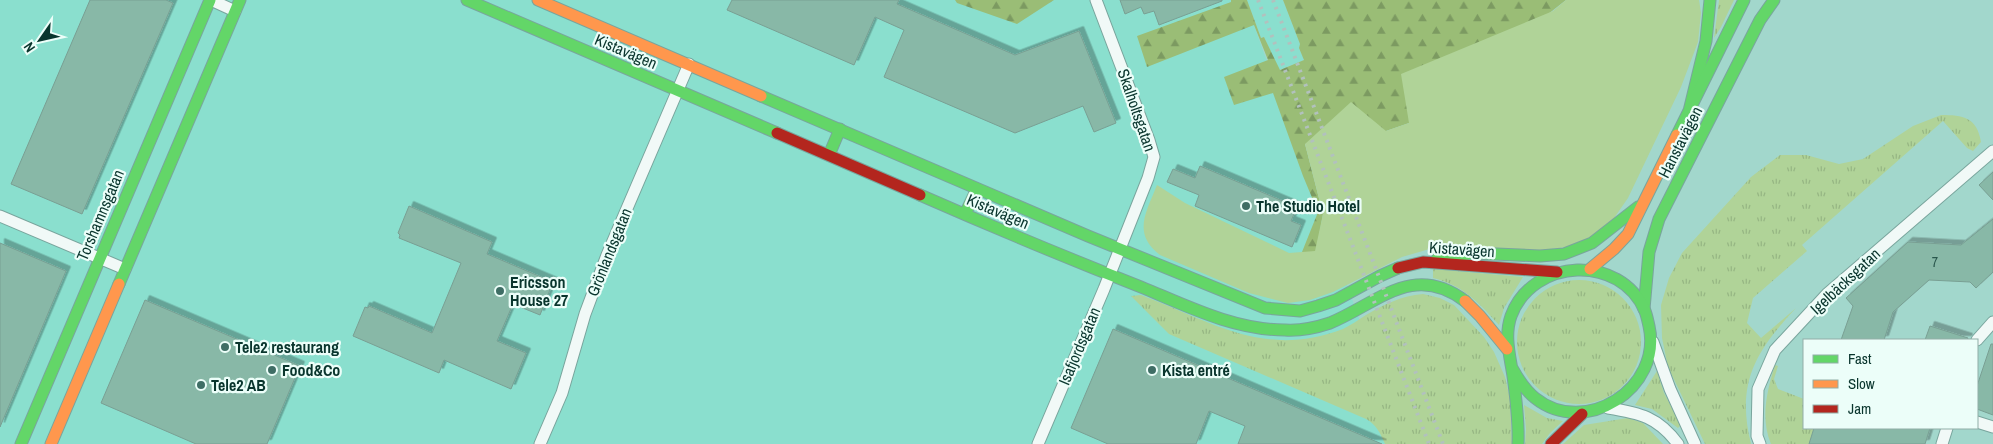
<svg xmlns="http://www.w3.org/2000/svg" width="1993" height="444" viewBox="0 0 1993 444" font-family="'Archivo Narrow',sans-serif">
<defs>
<pattern id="grass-tufts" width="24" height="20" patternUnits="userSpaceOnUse" patternTransform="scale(1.25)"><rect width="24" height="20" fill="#b0d398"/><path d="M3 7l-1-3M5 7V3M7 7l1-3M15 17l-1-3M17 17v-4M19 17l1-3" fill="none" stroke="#96b683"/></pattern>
<pattern id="forest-firs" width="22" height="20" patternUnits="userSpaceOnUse" patternTransform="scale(1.25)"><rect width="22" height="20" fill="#9abd76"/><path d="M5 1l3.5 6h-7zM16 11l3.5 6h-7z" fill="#7c9a61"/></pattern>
<filter id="shadow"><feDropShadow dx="4.5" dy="-4.5" stdDeviation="0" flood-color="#0004"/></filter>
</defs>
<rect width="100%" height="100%" fill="#a2d7cc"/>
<g fill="#8adfce">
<path d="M0,0H1245L1404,444H0Z"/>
<path d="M1247,0H1283L1300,44L1299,48L1304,60L1279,70L1264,37L1261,38Z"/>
</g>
<g fill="url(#grass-tufts)">
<path d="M1719,0H1734L1721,27L1714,38Z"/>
<path d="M1941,115C1963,115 1977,117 1981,142L1973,151L1967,148L1943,121L1802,245L1807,251L1753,298L1747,323L1761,338L1796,308C1755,352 1736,383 1751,444H1705L1668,367L1662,338L1661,305L1669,278L1682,253L1751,177L1780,155H1806L1839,164L1863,159L1913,126Z"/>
<path d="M1433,269L1523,277L1504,308L1499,325C1478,302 1464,286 1433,278Z"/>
<circle cx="1579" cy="342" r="62"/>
<path d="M1423,294L1440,298L1454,305L1484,337L1494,352L1505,377L1510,399L1512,444H1385C1380,433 1377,425 1366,419L1169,334L1131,296L1141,295C1213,322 1264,359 1343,329C1351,325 1358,320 1366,315C1385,304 1401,296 1423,294Z"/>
<path d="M1775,365L1778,366L1774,379L1778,389L1804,399V428H1814L1809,444H1771C1760,418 1767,391 1775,365Z"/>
<path d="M1657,371L1664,393L1681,425L1678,428L1652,409L1635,405Z"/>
<path d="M1524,405L1547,418L1563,421L1550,433L1542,444H1525L1526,429Z"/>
<path d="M1628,418L1643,423L1663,444H1563L1584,425Z"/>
</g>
<g fill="url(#forest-firs)">
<path d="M955,0H1054L1017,24L957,3Z"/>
<path d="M1231,0H1247L1261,38L1264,37L1280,70L1304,60L1299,48L1300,44L1283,0H1566L1409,123L1386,131L1305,144L1323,214L1316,252H1302L1318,212L1303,176L1273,93L1234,105L1224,77L1268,60L1254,25L1147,67L1137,36L1231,2Z"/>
</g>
<path fill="#b0d398" d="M1566,0H1699L1701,13L1698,42L1681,87L1628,198L1612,221L1597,235L1573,246L1530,252L1466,246L1433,248L1402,257L1333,292L1310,300L1288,303L1249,293L1160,255C1132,233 1146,213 1157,185L1185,203L1289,253L1315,251L1323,214L1305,144L1351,102L1386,131L1409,123L1401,74L1553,11Z"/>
<g fill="#88b8a7" stroke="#799f93" filter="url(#shadow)">
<path d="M90,0H166L173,3L82,214L11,184Z"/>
<path d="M732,0H899L897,4L1015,55L1079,31L1116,123L1094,132L1083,106L1015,133L884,77L904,30L875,17L854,65L727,10Z"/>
<path d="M1120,0H1222V1L1159,25L1154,11L1144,14L1141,7L1125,14Z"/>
<path d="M1200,166L1297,207L1291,221L1301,225L1292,247L1195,206L1199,195L1167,182L1173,169L1195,178Z"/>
<path d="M1993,172V200L1979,185Z"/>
<path d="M409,206L492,242L487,254L553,282L540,315L513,304L497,341L526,353L511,389L444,360L439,373L353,336L365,307L368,308L369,306L432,333L461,263L399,238L400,235L398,233Z"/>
<path d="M1993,219V272L1976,288L1970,282L1929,280L1893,312L1884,340H1841L1853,306L1846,298L1908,242L1961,245Z"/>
<path d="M0,243L66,271L0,427Z"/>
<path d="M145,300L300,366L267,444H196L101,403Z"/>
<path d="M1930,326L1968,338L1967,340H1925Z"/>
<path d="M1113,329L1382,444H1238L1245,426L1209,411L1196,444H1108L1071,428Z"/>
<path d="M1991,344H1993V415L1977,409V386Z"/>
<path d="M1814,428H1930L1925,444H1809Z"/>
</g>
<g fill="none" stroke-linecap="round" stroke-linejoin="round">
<g stroke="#79a59d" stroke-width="13">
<g id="street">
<path d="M211,0L235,11"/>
<path d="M0,216L125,269"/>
<path d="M1977,340L1993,322"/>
<path d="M1653,342L1670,389L1695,444"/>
<path d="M1608,408C1640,413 1658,417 1678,444"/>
<path d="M1977,422L1993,427"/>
<path d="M540,444L562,393L585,314L607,255L689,64"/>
<path d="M1038,444L1104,289L1148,178L1154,157L1149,140L1096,0"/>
<path d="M1760,444L1757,436L1758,389L1775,350L1827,294L1993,151"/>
<path d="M1942,444L1947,428"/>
</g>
</g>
<g stroke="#79a59d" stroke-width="13">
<g id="fast">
<path d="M467,0L777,133"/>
<path d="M761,96L1088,236L1265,308L1300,311L1318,306L1336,300L1380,276L1398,268"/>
<path d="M1690,107L1706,41L1710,0"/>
<path d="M1677,135L1744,0"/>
<path d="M829,155L840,129"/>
<path d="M920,195C993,227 1067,258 1141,287C1187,306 1234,330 1285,330C1301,331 1315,328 1330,323C1378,303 1413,262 1465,301"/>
<path d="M965,214L977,189"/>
<path d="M1437,259L1473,253L1540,256L1564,254L1592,243L1638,207"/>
<path d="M119,284L240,0"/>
<path d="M1644,309L1649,252L1659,219L1760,20L1774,0"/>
<path d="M1512,368C1518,379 1525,390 1535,398C1585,438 1663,388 1649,326C1648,322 1647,316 1645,311C1621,254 1533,257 1511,316C1504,336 1510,356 1513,376C1516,398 1519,421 1518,444"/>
<path d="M21,444L210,0"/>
</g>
</g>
<g stroke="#79a59d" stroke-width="13">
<g id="slow">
<path d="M538,0L761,96"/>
<path d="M1590,269L1614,249L1628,234L1677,135"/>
<path d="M1465,301L1480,316L1507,349"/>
<path d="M51,444L119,284"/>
</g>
</g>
<g stroke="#79a59d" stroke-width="13">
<g id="jam">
<path d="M777,133L920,195"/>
<path d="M1398,268L1423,262L1557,272"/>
<path d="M1551,444L1582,414"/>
</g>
</g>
<use href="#street" stroke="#f1f9f7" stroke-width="11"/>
<use href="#fast" stroke="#63d668" stroke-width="11"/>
<use href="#slow" stroke="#ff974d" stroke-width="11"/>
<use href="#jam" stroke="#b3261e" stroke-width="11"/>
<g stroke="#b2c1be" stroke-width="4" stroke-dasharray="2.5 5" stroke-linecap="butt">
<path d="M1258,0L1429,444"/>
<path d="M1273,0L1443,444"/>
</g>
</g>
<g fill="#3f6e65" stroke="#ecfef9" stroke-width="2">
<circle cx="1246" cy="206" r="5"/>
<circle cx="500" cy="291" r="5"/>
<circle cx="225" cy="347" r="5"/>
<circle cx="272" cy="370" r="5"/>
<circle cx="1152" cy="370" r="5"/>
<circle cx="201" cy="385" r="5"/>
</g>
<g text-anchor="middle" stroke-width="4.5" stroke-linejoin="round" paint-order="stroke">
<g font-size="14" fill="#29564c">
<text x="1935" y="267">7</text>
</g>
<g font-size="16" fill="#09352d" stroke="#ecfef9">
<text transform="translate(626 51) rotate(23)" y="6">Kistavägen</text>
<text transform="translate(1137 110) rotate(71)" y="6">Skalholtsgatan</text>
<text transform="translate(1680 142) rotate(-63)" y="6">Hanstavägen</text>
<text transform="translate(998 211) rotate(23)" y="6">Kistavägen</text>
<text transform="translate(100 215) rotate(-67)" y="6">Torshamnsgatan</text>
<text transform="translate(1462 249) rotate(4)" y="6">Kistavägen</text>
<text transform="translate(609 252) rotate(-68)" y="6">Grönlandsgatan</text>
<text transform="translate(1845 281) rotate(-43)" y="6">Igelbäcksgatan</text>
<text transform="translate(1079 346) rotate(-67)" y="6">Isafjordsgatan</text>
</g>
<g font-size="16" font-weight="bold" fill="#09352d" stroke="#ecfef9" text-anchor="start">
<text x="1256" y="212">The Studio Hotel</text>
<text x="510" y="288">Ericsson<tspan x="510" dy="18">House 27</tspan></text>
<text x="235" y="353">Tele2 restaurang</text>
<text x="282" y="376">Food&amp;Co</text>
<text x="1162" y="376">Kista entré</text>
<text x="211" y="391">Tele2 AB</text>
</g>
</g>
<rect x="1803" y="339" width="175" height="90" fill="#ecfef9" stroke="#91aea7"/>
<rect x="1813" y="355" width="25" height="8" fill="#63d668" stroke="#91aea7"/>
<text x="1848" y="364" font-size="15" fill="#09352d">Fast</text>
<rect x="1813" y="380" width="25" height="8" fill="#ff974d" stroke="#91aea7"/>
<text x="1848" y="389" font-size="15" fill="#09352d">Slow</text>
<rect x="1813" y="405" width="25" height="8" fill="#b3261e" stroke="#91aea7"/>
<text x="1848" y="414" font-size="15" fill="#09352d">Jam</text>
<g transform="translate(40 40) rotate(236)" stroke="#ecfef9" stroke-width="4" paint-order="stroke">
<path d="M0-4L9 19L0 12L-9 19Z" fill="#09352d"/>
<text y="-8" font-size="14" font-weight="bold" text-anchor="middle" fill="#09352d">N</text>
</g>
</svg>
